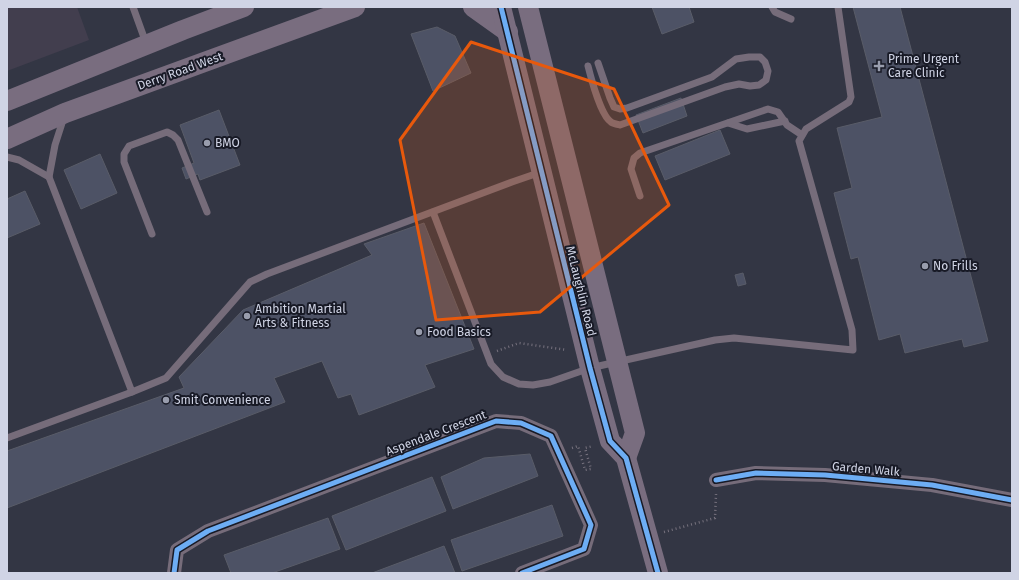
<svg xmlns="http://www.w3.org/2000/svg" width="1019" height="580" viewBox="0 0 1019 580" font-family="'Fira Sans',sans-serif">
<rect width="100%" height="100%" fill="#333644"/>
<path fill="#423e4e" d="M7,7H77L89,40L7,71Z"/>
<g fill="#4d5265" stroke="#595c68">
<path d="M652,7H689L694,22L662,34Z"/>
<path d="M853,7H900L988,341L964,347L962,339L905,353L900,334L879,340L858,257L851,259L834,193L852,188L837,128L882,117Z"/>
<path d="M437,27L455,36L471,73L433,91L411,34Z"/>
<path d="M681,98L687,116L643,133L636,115Z"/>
<path d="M219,110L240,165L200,180L198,174L186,179L182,168L194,163L180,125Z"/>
<path d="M720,130L730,154L665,180L655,156Z"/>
<path d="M100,154L117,193L81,209L64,170Z"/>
<path d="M25,191L40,224L7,238V199Z"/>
<path d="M424,223L474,349L425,365L435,387L359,415L351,394L338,398L322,361L274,378L285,402L7,508V451L184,388L179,377L243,310L372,255L364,244Z"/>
<path d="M743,273L746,284L738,286L735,275Z"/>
<path d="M530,454L538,476L453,509L441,477L484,458Z"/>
<path d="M432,477L446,511L346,550L332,516Z"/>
<path d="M552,505L563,536L462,571L451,540Z"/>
<path d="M328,518L340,549L272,573H231L224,555Z"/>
<path d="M444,546L455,573H372Z"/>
</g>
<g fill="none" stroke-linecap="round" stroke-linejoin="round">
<g stroke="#77727e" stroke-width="2.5" stroke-dasharray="1 3" stroke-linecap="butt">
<path d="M497,351L519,343L567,350"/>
<path d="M572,448L578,446L585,470L591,469L585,448L593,446"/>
<path d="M664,532L715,518L716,494"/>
</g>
<g stroke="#766c7a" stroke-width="7">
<path d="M133,7L146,43"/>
<path d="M772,7L775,12L791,19"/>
<path d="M588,66C591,78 601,116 611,122C613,124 617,124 620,125L725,87L739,84L750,86L759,85L766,80L768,71L765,62L760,57H749L736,59L712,77L627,108L620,109L614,107L610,98L598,63"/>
<path d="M64,117L55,145L49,177L132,392L166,378L250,282L267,274L512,182L541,172"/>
<path d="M728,123L747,129L785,121"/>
<path d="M7,157L19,160L49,177"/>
<path d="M640,196L631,169L634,158L640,153L768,109L778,112L787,125L802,135"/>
<path d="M433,212L491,364L503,377L519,384L533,385L550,382L590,368L715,340L734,338L853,350L852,330L799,141L806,129L849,102L851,97L838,7"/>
<path d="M152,234L124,162V154L129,146L167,132L173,135L178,140L207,212"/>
<path d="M7,438L132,392"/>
</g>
<g stroke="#766c7a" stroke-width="14">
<path d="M716,480L756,473L825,475L932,485L1012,500"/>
<path d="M174,573L177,550L208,531L496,421L521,423L551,436L591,525L584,549L522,573"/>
</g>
<g stroke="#796d7f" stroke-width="20">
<path d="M473,7L508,32"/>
<path d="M501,7L590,368L610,441L626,458L658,573"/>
<path d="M528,7L635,433L626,458"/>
<path d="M7,101L183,30L244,7"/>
<path d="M7,139L65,113L355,7"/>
</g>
<g stroke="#181a26" stroke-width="8">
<g id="cycleway">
<path d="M501,7L590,368L610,441L626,458L658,573"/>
<path d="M716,480L756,473L825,475L932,485L1012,500"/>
<path d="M174,573L177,550L208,531L496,421L521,423L551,436L591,525L584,549L522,573"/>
</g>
</g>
<use href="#cycleway" stroke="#6dadf4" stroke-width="5"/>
</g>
<path fill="#e8590c" fill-opacity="0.2" stroke="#e8590c" stroke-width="3" stroke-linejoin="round" d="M471,42L614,89L669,205L540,312L436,320L400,140Z"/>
<g fill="#999dad" stroke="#181a26" stroke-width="1.5">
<path d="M877 60h4v4h4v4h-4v4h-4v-4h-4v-4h4z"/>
<circle cx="207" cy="143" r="4"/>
<circle cx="925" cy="266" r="4"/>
<circle cx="247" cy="316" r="4"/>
<circle cx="419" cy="332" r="4"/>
<circle cx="166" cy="400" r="4"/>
</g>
<g text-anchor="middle" stroke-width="4" stroke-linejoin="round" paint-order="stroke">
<g font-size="12" fill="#d0d4e5" stroke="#181a26" text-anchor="start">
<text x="888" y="63">Prime Urgent<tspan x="888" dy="14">Care Clinic</tspan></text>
<text x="215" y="147">BMO</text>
<text x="933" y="270">No Frills</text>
<text x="255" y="313">Ambition Martial<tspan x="255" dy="14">Arts &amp; Fitness</tspan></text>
<text x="427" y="336">Food Basics</text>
<text x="174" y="404">Smit Convenience</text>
</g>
<g font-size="12" fill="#d0d4e5" stroke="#181a26">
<text transform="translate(180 71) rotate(-20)" y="4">Derry Road West</text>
<text transform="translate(581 291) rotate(76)" y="4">McLaughlin Road</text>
<text transform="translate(436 433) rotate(-21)" y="4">Aspendale Crescent</text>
<text transform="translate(866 469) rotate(5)" y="4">Garden Walk</text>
</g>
</g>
<rect width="1019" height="580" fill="none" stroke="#d0d4e5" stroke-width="16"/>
</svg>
